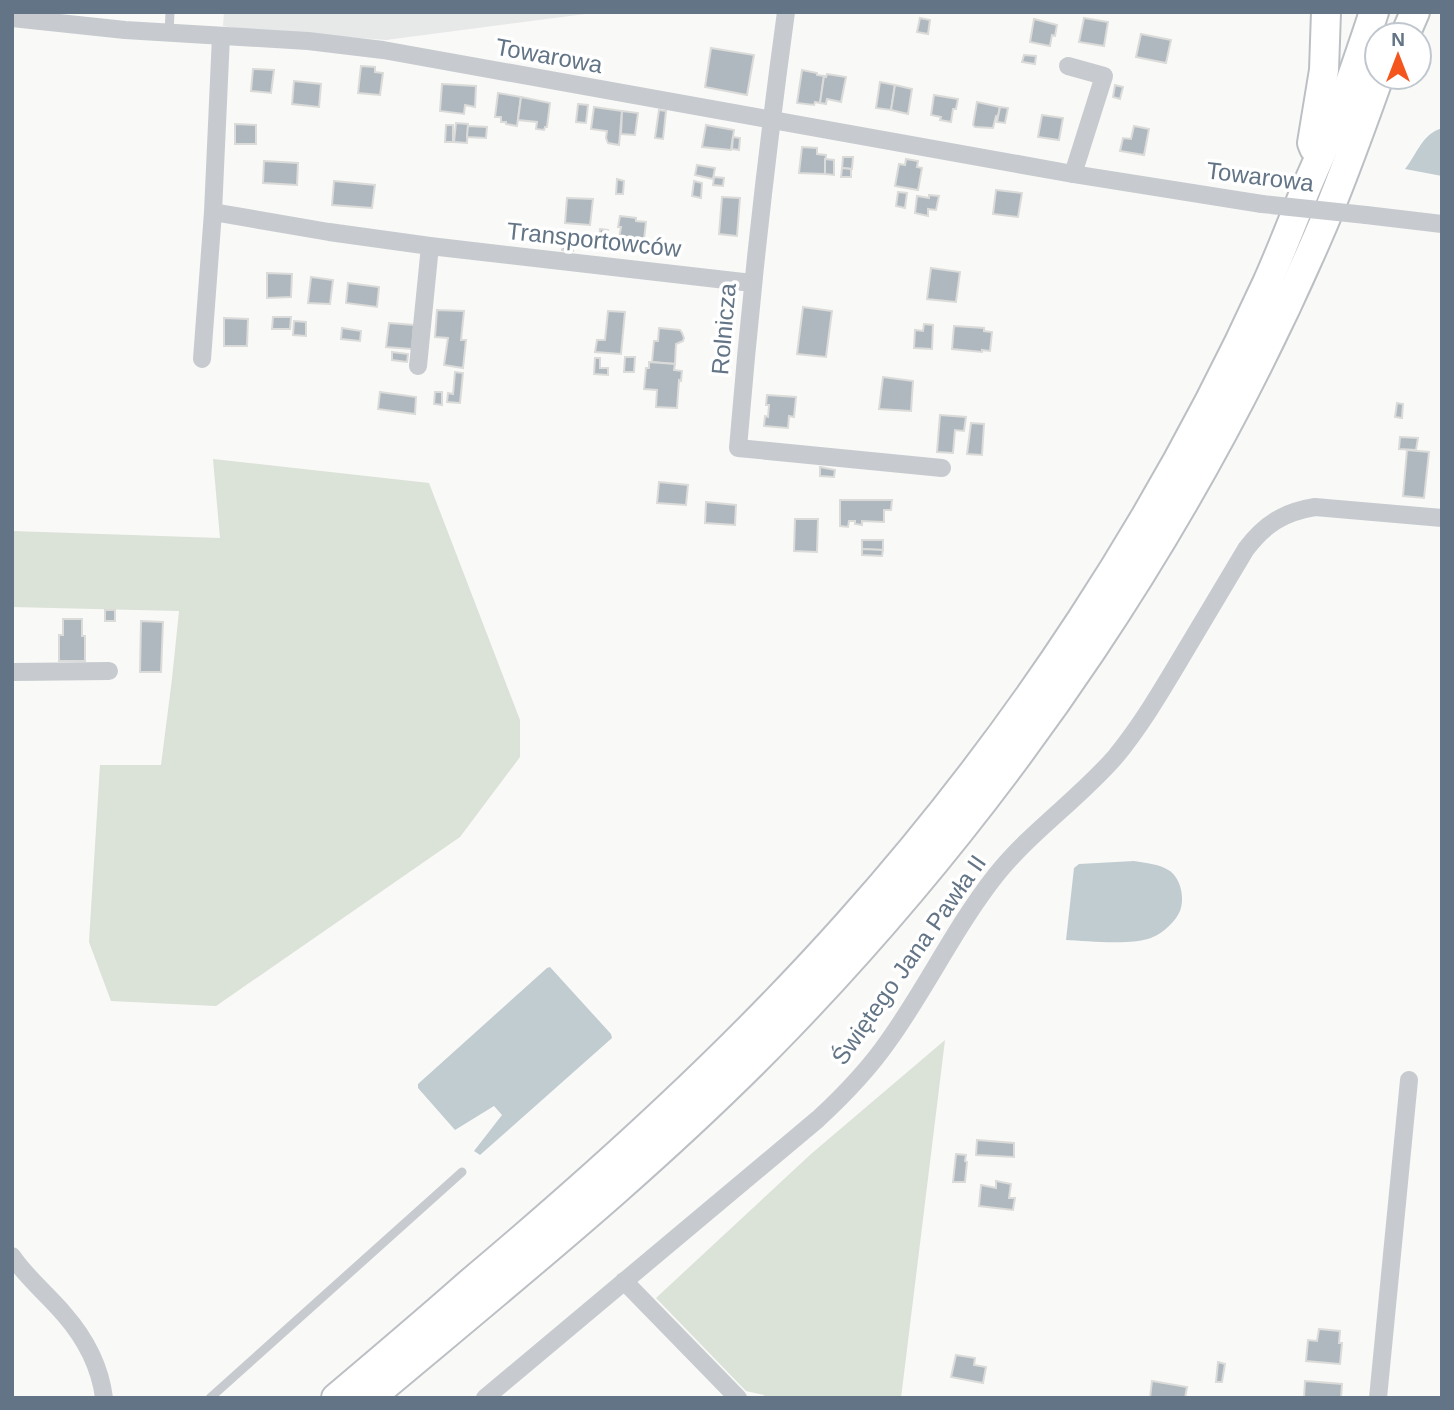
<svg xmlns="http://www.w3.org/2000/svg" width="1454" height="1410" viewBox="0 0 1454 1410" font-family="Helvetica,sans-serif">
<rect width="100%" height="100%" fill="#f9f9f7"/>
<path fill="#e7e8e8" d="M224,12H601L386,40L240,29L223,26Z"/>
<g fill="#dbe2d7">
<path d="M213,459L429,483L520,720V757L460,837L216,1006L111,1001L89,942L100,765H161L172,679L179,611L12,607V531L220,538Z"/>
<path d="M945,1040L901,1398H764V1395L746,1391L656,1298L811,1154Z"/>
</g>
<g fill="#c1ccd1">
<path d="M1442,128V176L1405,169C1418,153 1421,135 1442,128Z"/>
<path d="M1134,861C1146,863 1160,864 1170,871C1181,879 1185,899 1180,911C1176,921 1163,933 1153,937C1134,946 1087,941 1066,940L1074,868L1079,864Z"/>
<path d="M550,967L611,1034L612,1038L480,1155L474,1151L502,1115L494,1106L455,1130L418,1088V1084L547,968Z"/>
</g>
<g fill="#afb8bf" stroke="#dbdbd9" stroke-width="2">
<path d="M920,18L930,20L928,34L917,32Z"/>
<path d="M1084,18L1108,22L1104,46L1079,42Z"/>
<path d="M1034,19L1057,25L1055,36L1052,35L1050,46L1030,42Z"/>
<path d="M1141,34L1171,40L1166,63L1136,57Z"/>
<path d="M711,48L754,55L747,95L705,87Z"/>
<path d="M1024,55L1036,56L1035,64L1022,62Z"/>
<path d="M361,66L375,67V72L383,73L380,95L358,93Z"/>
<path d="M253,69L274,70L271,93L251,91Z"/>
<path d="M802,70L817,73V75L824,76L820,103L815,102L814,105L797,103Z"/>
<path d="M827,74L846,77L841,102L827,99L826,104L820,103L824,76L826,77Z"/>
<path d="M294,81L321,84L319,107L292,104Z"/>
<path d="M880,82L895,85L891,110L876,108Z"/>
<path d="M442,84L476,86L475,107L465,105L464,114L440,111Z"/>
<path d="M895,85L912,89L908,114L891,110Z"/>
<path d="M1115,85L1123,87L1120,99L1113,97Z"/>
<path d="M498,93L521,97L517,126L506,124V122H501V117H495Z"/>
<path d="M934,95L958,99L956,109H953L951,122L940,120L941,117L931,115Z"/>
<path d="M521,97L550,103L547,127H545L544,130L536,129L537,122L518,120Z"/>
<path d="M977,102L1000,107L998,116H996L993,128L975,127L973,125Z"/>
<path d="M578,104L588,105L586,123L576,122Z"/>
<path d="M594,107L622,111L619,145L608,143L606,138L607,131L591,129Z"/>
<path d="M1000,107L1008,108L1005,123L997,122Z"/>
<path d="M659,110L666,111L663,139L655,138Z"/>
<path d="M622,111L638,113L635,135L621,134Z"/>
<path d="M1042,115L1063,118L1059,140L1038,137Z"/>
<path d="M456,123L468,124L467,143L454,142Z"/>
<path d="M235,124L256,125V144H235Z"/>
<path d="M446,125H453V142H445Z"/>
<path d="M706,125L734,130L731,150L702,147Z"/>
<path d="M468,126L487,127L486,138L467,137Z"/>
<path d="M1134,126L1149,129L1144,155L1120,151L1123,138L1131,139Z"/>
<path d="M733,137L740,138L739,150L732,149Z"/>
<path d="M802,147L817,148V154L826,155L825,174L799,173Z"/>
<path d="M843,157H853L852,169L842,168Z"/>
<path d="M825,159L834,160V175L825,174Z"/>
<path d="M906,159L918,161L917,167L922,168L918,190L895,186L899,164L905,165Z"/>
<path d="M264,161L298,163L297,185L263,183Z"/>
<path d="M697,165L715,168L713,179L695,175Z"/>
<path d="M842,168L851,169V177H841Z"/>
<path d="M714,177L724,178L723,186L713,185Z"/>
<path d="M617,179L624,181L623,194H616Z"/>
<path d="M334,181L375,185L372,208L332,205Z"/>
<path d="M694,181L702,183L701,198L692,196Z"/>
<path d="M996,190L1022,193L1018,217L993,214Z"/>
<path d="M898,192L907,193L905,208L896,206Z"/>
<path d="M929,195L939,196L936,210L928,209V216L915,213L917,196L929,198Z"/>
<path d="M722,197L740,198L737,236L719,234Z"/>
<path d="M567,198L593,199L590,225L565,223Z"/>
<path d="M620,216L636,218V221L646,222L643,248L618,244L621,227H618Z"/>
<path d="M600,229L608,230L606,245L598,244Z"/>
<path d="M564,235H575L573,251L562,250Z"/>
<path d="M931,268L960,272L956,302L927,299Z"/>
<path d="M267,273L292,274L291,297L267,298Z"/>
<path d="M311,277L333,280L330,304L308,303Z"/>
<path d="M348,283L379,287L377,307L346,303Z"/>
<path d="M803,307L832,311L826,357L797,354Z"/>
<path d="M437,310L464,311L461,340H466L463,368L444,365L448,338L435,337Z"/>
<path d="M608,311L625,312L621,354L595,352L597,340H605Z"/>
<path d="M273,317H291L290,329H272Z"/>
<path d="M224,318L248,319L247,346H224Z"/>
<path d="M294,321L306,322V336L293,335Z"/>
<path d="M389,323L414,325L412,349L386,347Z"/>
<path d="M924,324L933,325L932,349L914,348L915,330L923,331Z"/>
<path d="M954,326L984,328V331L992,332L990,351L982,350V352L952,349Z"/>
<path d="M342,328L361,331L360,341L341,339Z"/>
<path d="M659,328L680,330L682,333L684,338L683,341L676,344L675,364L652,362L654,341H658Z"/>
<path d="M392,352L408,354L407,362L392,360Z"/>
<path d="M625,357H635L634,372H624Z"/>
<path d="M595,358H600V368H608V375L594,374Z"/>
<path d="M649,362L675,364L674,370L682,371L681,381L679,380L677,408L656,407L657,390L644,389L646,368H649Z"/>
<path d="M455,372L463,373L460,403L447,402L448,393L453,394Z"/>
<path d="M883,377L913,381L911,411L879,409Z"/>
<path d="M380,392L416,397L415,414L378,409Z"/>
<path d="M435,392H442V405L434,404Z"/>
<path d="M767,395L796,397L794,417L789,416L788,428L764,426L765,416L768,417L769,405H766Z"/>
<path d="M1397,403L1403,404L1402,418L1395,417Z"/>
<path d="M940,415L966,417L964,431L955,430L953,453L937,452Z"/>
<path d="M971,423L984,424L982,455L967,454Z"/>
<path d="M1400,437L1418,438L1416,450L1399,449Z"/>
<path d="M1407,450L1429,452L1424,498L1403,496Z"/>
<path d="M820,467L835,470L834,477L820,476Z"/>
<path d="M659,482L688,485L686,505L657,503Z"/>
<path d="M840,500H892L891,510H884V522L862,521V525L855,524V521H849L848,527L840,526Z"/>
<path d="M706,502L736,505L735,525L705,523Z"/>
<path d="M795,519H818L817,552L794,551Z"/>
<path d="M862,540H883V550L862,549Z"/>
<path d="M862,549L883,550L882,556L862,555Z"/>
<rect x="105" y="610" width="10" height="11"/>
<path d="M63,619H82V636H85V661H59V635H63Z"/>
<path d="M141,621L163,622L161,672H140Z"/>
<path d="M977,1140L1014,1143V1157L976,1155Z"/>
<path d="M956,1154L966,1155L965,1161L967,1162L965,1182H953Z"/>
<path d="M996,1181L1011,1184L1009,1198H1015L1013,1210L979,1206L981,1185L996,1188Z"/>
<path d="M1319,1329L1340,1331L1339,1343H1342L1340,1364L1306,1361L1308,1340L1317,1341Z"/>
<path d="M956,1355L975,1358L974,1365L986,1367L983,1383L951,1377Z"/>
<path d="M1218,1362L1225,1364L1222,1382H1216Z"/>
<path d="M1152,1381L1187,1387L1185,1398H1150Z"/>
<path d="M1305,1381L1342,1384L1341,1398H1304Z"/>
</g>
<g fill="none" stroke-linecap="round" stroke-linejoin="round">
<g stroke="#bcc0c4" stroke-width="32">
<g id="primary">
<path d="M1405,35L1415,12"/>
<path d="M1314,148L1312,143L1324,70L1326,12"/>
<path d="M336,1398C381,1360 426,1322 470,1283C603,1171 732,1054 848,924C1018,734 1161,516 1267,283C1280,254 1292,223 1304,193C1315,166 1328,140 1339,112C1352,79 1363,45 1374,12"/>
<path d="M370,1398C513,1278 659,1161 788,1027C1011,795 1195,523 1322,227C1343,178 1361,127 1379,77"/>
</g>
</g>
<g stroke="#c7cbcf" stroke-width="9">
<path d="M169,33L170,12"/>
<path d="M210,1398L462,1172"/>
</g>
<g stroke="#c7cbcf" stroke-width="18">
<path d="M786,12C766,157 750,302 738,448L942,468"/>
<path d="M12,18L125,30L308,41L383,50L1073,174L1262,204"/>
<path d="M1068,66L1104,76L1073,174"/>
<path d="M213,212L329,232L430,246L752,283"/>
<path d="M1366,215L1442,224"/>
<path d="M202,359L213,212L221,36"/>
<path d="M418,366L430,246"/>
<path d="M12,672L109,671"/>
<path d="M12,1256C27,1278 47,1294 64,1314C85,1338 100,1366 104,1398"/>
<path d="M624,1281L738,1398"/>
<path d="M485,1398L818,1119C844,1095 869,1069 889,1040C927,987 955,927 996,875C1031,831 1079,799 1116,756C1139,728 1157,698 1175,668C1199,628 1222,589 1246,549C1265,524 1284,512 1315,507L1442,518"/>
<path d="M1378,1398L1409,1080"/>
</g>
<use href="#primary" stroke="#fff" stroke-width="28"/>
<path stroke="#c7cbcf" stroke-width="18" d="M1262,204L1366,215"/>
</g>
<g text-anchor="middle" stroke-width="7" stroke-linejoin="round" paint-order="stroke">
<g font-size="24" fill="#627485" stroke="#fff">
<text transform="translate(549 56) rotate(10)" y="8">Towarowa</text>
<text transform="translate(1260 177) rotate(7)" y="8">Towarowa</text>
<text transform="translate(594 240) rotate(6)" y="8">Transportowców</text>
<text transform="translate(724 329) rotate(-85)" y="8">Rolnicza</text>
<text transform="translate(909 960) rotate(-55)" y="8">Świętego Jana Pawła II</text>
</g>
</g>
<rect width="1454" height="1410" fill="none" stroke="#627485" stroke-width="28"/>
<g transform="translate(1398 56)"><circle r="33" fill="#ffffff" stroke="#c0c7ce" stroke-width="2"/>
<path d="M0-5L12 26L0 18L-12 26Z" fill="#f3551d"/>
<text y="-10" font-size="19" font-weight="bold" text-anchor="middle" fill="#627485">N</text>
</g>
</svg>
